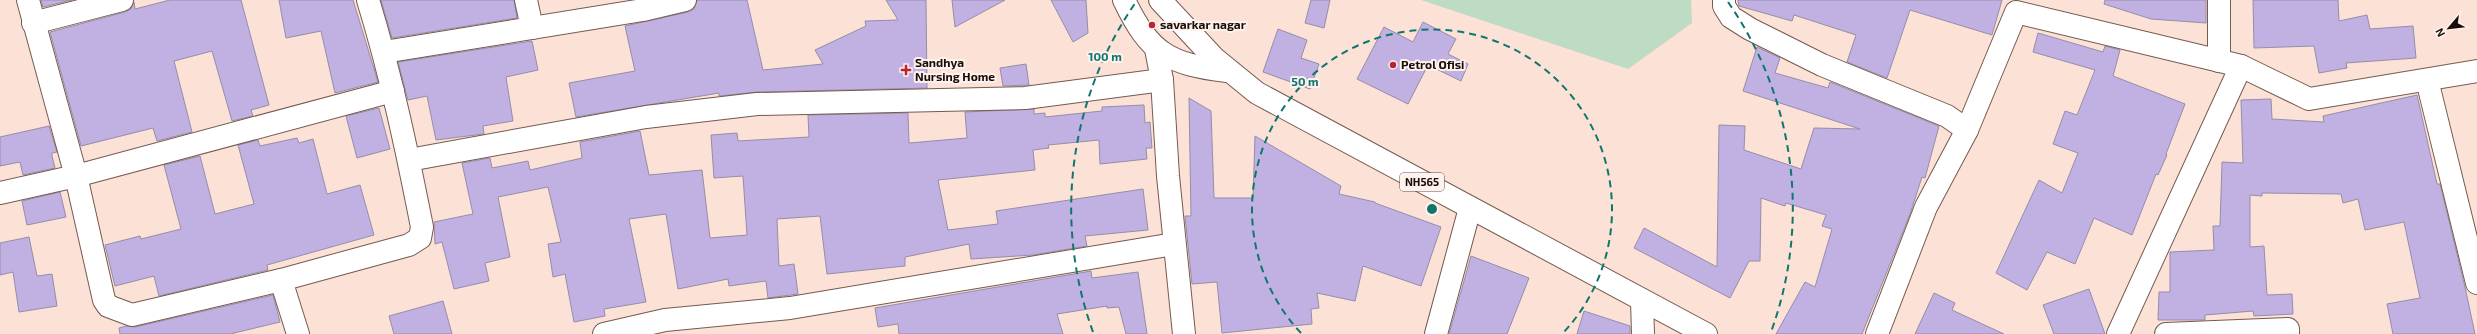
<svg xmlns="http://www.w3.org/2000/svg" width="2477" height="334" viewBox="0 0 2477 334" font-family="'Exo 2',sans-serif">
<rect width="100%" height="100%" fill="#fbe1d6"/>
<path fill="#bedbc3" d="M1421,0H1691L1692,23L1628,69Z"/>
<g fill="#c1b1e3" stroke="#958da8">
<path d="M41,0H72L43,7Z"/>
<path d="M170,0H241L269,105L251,110L253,116L232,121L212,51L174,61L192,132L157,141L153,128L81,146L50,32L125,12L131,9L134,2L135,9Z"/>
<path d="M279,0H353L378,82L335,93L321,31L286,38Z"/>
<path d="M381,0H514L517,18L392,38Z"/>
<path d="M697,0H747L763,70L823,64L815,50L866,26L865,21L898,20L886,0H926L927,88L757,92L719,96V93L576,117L569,83L635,71L625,26L688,12L694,9Z"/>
<path d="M952,0H1005L955,27Z"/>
<path d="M1051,0H1086L1088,33L1073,42Z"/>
<path d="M1311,0H1330L1324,28L1305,23Z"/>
<path d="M1738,0H2002L1992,35L1910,10L1887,78L1847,62L1856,35L1794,15L1792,21L1739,6Z"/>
<path d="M2105,0H2206V23L2151,19L2104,4Z"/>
<path d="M2253,0H2338L2339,21L2367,15L2370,29L2413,26L2416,58L2346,63L2347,68L2319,73L2314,46L2254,48Z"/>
<path d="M1423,22L1456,39L1448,54L1468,64L1461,81L1428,65L1408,104L1357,79L1384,27L1413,42Z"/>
<path d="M1278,29L1307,40L1301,58L1319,64L1310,89L1263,72Z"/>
<path d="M2038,33L2103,52L2105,46L2120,50L2113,76L2185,104L2166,154L2167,155L2158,175L2156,174L2132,235L2094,218L2075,264L2047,252L2027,290L1996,273L2039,180L2062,193L2078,153L2053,144L2065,111L2077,115L2095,70L2033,52Z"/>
<path d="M532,41L538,70L506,77L513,121L483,126L484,134L436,140L427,96L408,100L398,62Z"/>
<path d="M1757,47L1780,58L1775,73L1828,88L1830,82L1939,126L1925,178L1922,177L1910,214L1862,334H1776L1805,282L1815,287L1832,229L1822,226L1826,215L1786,203L1785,206L1761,198L1760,261H1749L1730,298L1634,248L1644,228L1717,267L1719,125L1745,126L1744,150L1801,169L1814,128L1860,129L1743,91Z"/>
<path d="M1026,64L1029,85L1003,86L1000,68Z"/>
<path d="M2417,95L2437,184H2440L2465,287L2475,334H2393L2387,304L2420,298L2404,222L2365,230L2358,199L2343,203L2341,194L2262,193V196L2250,195V247L2264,246L2267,295L2292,294L2293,314L2254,316L2253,311L2205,315V320H2158L2159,292H2170V252L2214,250L2213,226H2220L2222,162L2243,163L2241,100L2271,99L2272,119L2324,122L2323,116Z"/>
<path d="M1189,98L1211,111L1214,198H1253L1255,136L1341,186L1339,194L1375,202V203L1441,227L1421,286L1363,266L1355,301L1317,293L1319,308L1311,309L1312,324L1222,333L1217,282L1192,284L1185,216H1191Z"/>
<path d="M1144,105L1145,123L1150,122L1152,148H1146L1147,159L1100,164L1099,140L1048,145L1049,148L1033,150L1035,170L938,180L948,230L998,224L996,211L1143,189L1148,230L1085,236L1087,246L1033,255L971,259L969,244L905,257V266L827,274L820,216L777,219L779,266L794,264L798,294L768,298L766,281L729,286L728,279L678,289L666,214L629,219L646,302L604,309L605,316L574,322L565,274L553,277L548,244L561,242L548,187L498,197L510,257L485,263L489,281L454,289L442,242L435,244L434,222L473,214L462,163L490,158L492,168L528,161L530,170L582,158L580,142L640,131L649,175L702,170L710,238L747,235L743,176L714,178L711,135L737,133L738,141L809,137L808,115L908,113L909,143L967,138L965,112L1034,109V114L1045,113V117L1102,111V107Z"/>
<path d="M379,108L390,149L357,158L346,116Z"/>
<path d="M49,126L57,152L52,153V156L55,168L23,175L20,162L0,166V137Z"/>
<path d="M297,138L299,143L313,139L327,194L360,185L374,235L267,265L268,270L159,296L154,276L115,286L105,245L140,236L141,239L181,229L164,165L200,156L215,214L254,204L238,145L258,140L260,146Z"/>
<path d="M60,192L66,217L27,225L22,201Z"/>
<path d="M29,237L37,276L52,274L57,306L19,312L13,272L0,275V243Z"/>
<path d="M1471,256L1529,278L1507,334H1449Z"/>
<path d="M1091,271L1092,278L1138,272L1147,334H1126L1119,307L1107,308V306L1057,314L1063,334H899L898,324L878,327L875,308Z"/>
<path d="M2089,289L2105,334H2054L2043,305Z"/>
<path d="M1934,293L1955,303L1952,310L2004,334H1915Z"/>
<path d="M273,295L280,322L230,334H120L119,328L126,326L135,327Z"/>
<path d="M443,301L452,334H394L389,316Z"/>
<path d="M1584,311L1630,326V334H1577Z"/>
</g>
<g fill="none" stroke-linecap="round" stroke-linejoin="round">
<g stroke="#765a4f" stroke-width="24">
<g id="minor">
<path d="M28,0L76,176L104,300L108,306L132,315L281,280L409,245L420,238L422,227C407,151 391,75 368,0"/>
<path d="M526,0L532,28"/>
<path d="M1124,0C1150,54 1169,64 1227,71"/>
<path d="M1724,0V6L1731,17L1750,29L1822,65L1947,116L1967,130L1926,207L1877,334"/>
<path d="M33,23L122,0"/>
<path d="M1156,49L1162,80L1168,176L1184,334"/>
<path d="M384,52L643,10L685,0"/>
<path d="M2219,61V0"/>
<path d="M2241,66L2309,99L2477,71"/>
<path d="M2427,80L2477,283"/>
<path d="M1967,130L2016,12L2241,66L2118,334"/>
<path d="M409,160L646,117L757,104L1025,98L1162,80"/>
<path d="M0,193L76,176L393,91"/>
<path d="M281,280L298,334"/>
<path d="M1642,300L1643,334"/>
<path d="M604,334L665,320L790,308L1174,244"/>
<path d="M1436,334L1470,208"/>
<path d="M2166,334L2288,329V334"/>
</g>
</g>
<g stroke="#765a4f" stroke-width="24">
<path id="highway" d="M1160,0L1214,58L1257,93L1706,334"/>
</g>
<use href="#minor" stroke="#fff" stroke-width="22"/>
<use href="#highway" stroke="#fff" stroke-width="22"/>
</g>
<g fill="none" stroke="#0f766e" stroke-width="2" stroke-dasharray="7 5">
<path d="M1301 333A180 180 0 1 1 1563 333"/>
<path d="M1093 332A361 361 0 0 1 1136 2M1728 2A361 361 0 0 1 1771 332"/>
</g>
<g fill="#b72632" stroke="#fff1ec" stroke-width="1.5">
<circle cx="1152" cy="25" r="4"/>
<circle cx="1393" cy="65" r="4"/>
<path d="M904 64h4v4h4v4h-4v4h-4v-4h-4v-4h4z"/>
</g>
<g text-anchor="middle" stroke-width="4" stroke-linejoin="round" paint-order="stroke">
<rect fill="#fff1ec" stroke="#5d524d" stroke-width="1" x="1400" y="173" width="44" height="18" rx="3"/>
<g font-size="11" font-weight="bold" fill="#180e09">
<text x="1422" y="186">NH565</text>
</g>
<g font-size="12" font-weight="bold" fill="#180e09" stroke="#fff1ec" text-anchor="start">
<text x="1160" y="29">savarkar nagar</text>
<text x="915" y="67">Sandhya<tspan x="915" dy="14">Nursing Home</tspan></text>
<text x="1401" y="69">Petrol Ofisi</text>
</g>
</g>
<circle cx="1432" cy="209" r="6" fill="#0f766e" stroke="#fff1ec" stroke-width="2"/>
<g font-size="12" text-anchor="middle" font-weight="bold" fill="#0f766e" stroke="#fff1ec" stroke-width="4" stroke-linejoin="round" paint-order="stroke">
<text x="1105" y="61">100 m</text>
<text x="1305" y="86">50 m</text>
</g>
<g transform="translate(2449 28) rotate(242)" stroke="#fff1ec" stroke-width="3" paint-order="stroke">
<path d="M0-3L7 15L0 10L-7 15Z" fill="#180e09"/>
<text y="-6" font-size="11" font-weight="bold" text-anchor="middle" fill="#180e09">N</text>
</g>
</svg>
